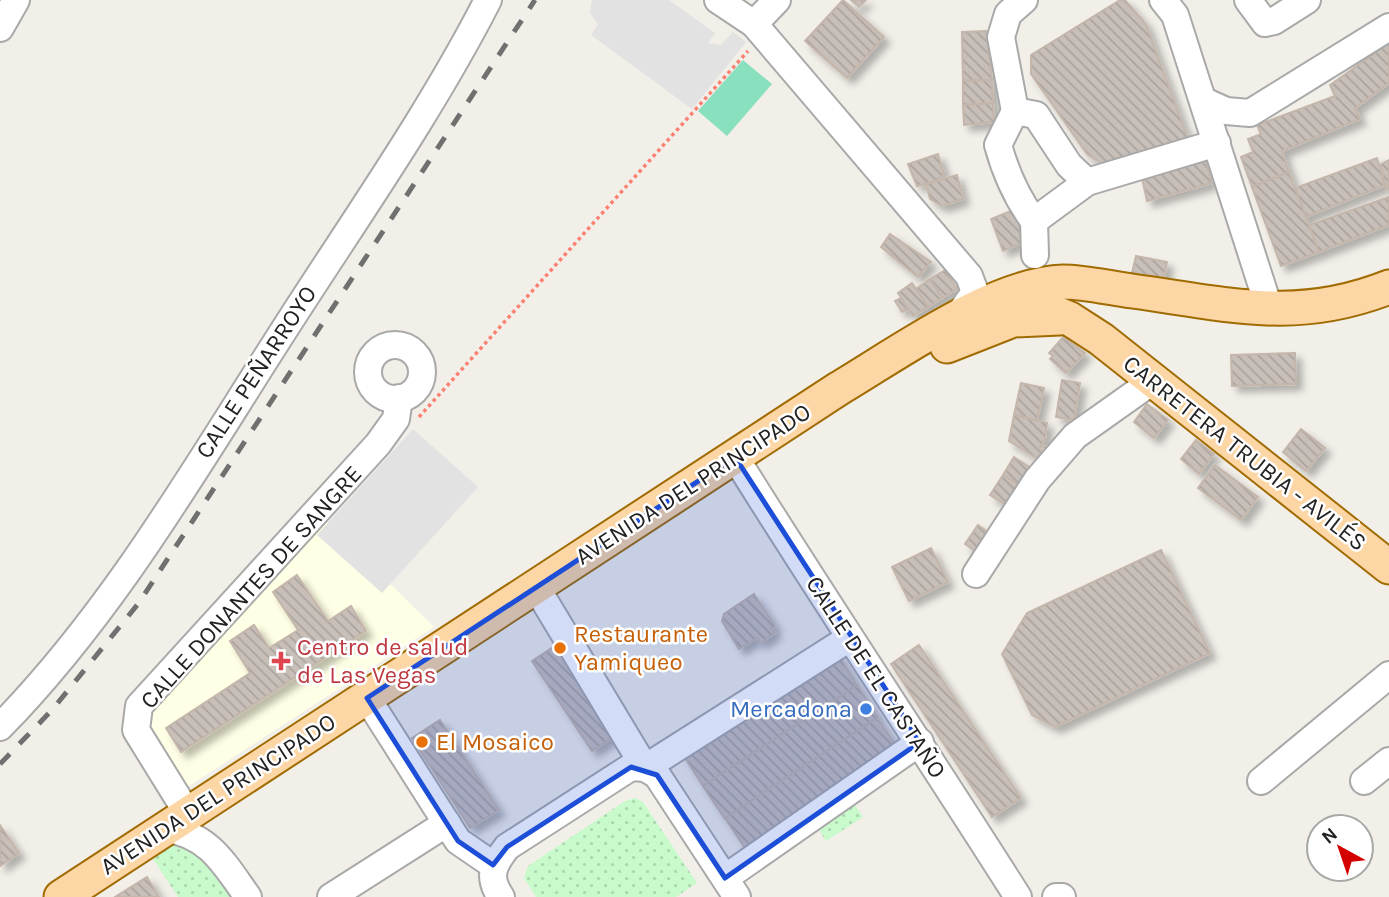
<svg xmlns="http://www.w3.org/2000/svg" width="1389" height="897" viewBox="0 0 1389 897" font-family="Karla,sans-serif">
<defs>
<pattern id="park-dots" width="8" height="8" patternUnits="userSpaceOnUse" patternTransform="scale(1.75)"><rect width="8" height="8" fill="#c8facc"/><path d="M2 2h.1M6 6h.1" fill="none" stroke="#acd6af" stroke-width="1.8" stroke-linecap="round"/></pattern>
<pattern id="building-back-hatch" width="6" height="6" patternUnits="userSpaceOnUse" patternTransform="scale(1.75)"><rect width="6" height="6" fill="#c7bfb8"/><path d="M-1 5l2 2M0 0l6 6M5-1l2 2" fill="none" stroke="#aba49e"/></pattern>
<filter id="shadow"><feDropShadow dx="6" dy="6" stdDeviation="3.5" flood-color="#0004"/></filter>
</defs>
<rect width="100%" height="100%" fill="#f2efe9"/>
<path fill="#ffffe5" d="M325,520L434,627L186,788L150,729L153,712Z"/>
<g fill="url(#park-dots)">
<path d="M635,798L643,802L697,883L676,897H536L524,878L528,866L625,801Z"/>
<path d="M851,799L863,817L826,841L814,822Z"/>
<path d="M165,828L248,897H178L142,842Z"/>
</g>
<path fill="#88e0be" d="M743,60L772,84L727,136L698,111Z"/>
<g fill="#e2e2e2">
<path d="M592,0H669L715,33L708,43L721,45L733,32L746,42L692,109L591,35L598,24L590,13Z"/>
<path d="M413,429L478,487L382,593L317,535Z"/>
</g>
<g fill="url(#building-back-hatch)" stroke="#c4b6ab" stroke-width="2" filter="url(#shadow)">
<path d="M843,0L884,37L847,78L805,41Z"/>
<path d="M851,0H866L859,7Z"/>
<path d="M1120,0H1125L1146,24L1188,139L1103,164L1087,154L1031,74V55Z"/>
<path d="M986,31L992,80L963,81L962,32Z"/>
<path d="M1389,43V83L1355,108L1360,119L1282,151L1289,172L1252,187L1241,157L1253,152L1248,139L1261,134L1257,125L1335,96L1330,85Z"/>
<path d="M992,80L993,103L963,105V81Z"/>
<path d="M993,103L994,122L964,125L963,105Z"/>
<path d="M938,154L944,174L935,181L917,186L908,164Z"/>
<path d="M1377,158L1385,185L1306,217L1295,188Z"/>
<path d="M1389,160V188L1387,190L1380,165Z"/>
<path d="M1206,161L1212,183L1147,201L1142,178Z"/>
<path d="M1289,172L1319,252L1281,266L1252,187Z"/>
<path d="M957,175L963,199L942,206L930,199L926,184Z"/>
<path d="M1389,197V225L1319,252L1309,225Z"/>
<path d="M1013,210L1026,241L1003,251L991,219Z"/>
<path d="M890,234L931,262L918,277L881,247Z"/>
<path d="M1136,256L1167,262L1164,278L1132,273Z"/>
<path d="M945,270L957,289L942,298L930,279Z"/>
<path d="M930,279L942,298L928,307L916,289Z"/>
<path d="M912,283L928,307L913,316L898,293Z"/>
<path d="M901,298L908,309L902,312L895,301Z"/>
<path d="M1063,337L1085,353L1066,373L1050,359L1053,356L1049,353Z"/>
<path d="M1295,353L1296,384L1232,386L1231,355Z"/>
<path d="M1062,380L1080,383L1074,420L1056,417Z"/>
<path d="M1021,383L1044,388L1037,420L1014,415Z"/>
<path d="M1147,404L1168,420L1154,438L1134,422Z"/>
<path d="M1014,415L1047,423L1045,439L1040,447L1055,446L1043,462L1009,441Z"/>
<path d="M1301,429L1325,448L1306,471L1283,452Z"/>
<path d="M1196,440L1214,454L1199,474L1181,459Z"/>
<path d="M1014,457L1031,468L1020,485L1003,475Z"/>
<path d="M1215,465L1258,497L1241,520L1198,488Z"/>
<path d="M1003,475L1020,485L1007,506L990,495Z"/>
<path d="M978,525L995,537L982,556L965,544Z"/>
<path d="M931,548L948,582L909,601L892,567Z"/>
<path d="M1161,550L1210,653L1055,727L1032,715L1002,654L1027,613Z"/>
<path d="M297,575L328,621L351,606L366,631L181,752L166,728L250,673L230,641L254,625L269,648L298,630L273,592Z"/>
<path d="M754,594L775,626L771,628L775,633L760,643L757,638L739,649L722,621L724,614Z"/>
<path d="M561,642L621,732L592,751L532,661Z"/>
<path d="M919,645L1021,798L992,817L891,664Z"/>
<path d="M837,653L857,685L703,786L682,753Z"/>
<path d="M857,685L878,717L725,819L703,786Z"/>
<path d="M877,718L900,751L747,851L725,818Z"/>
<path d="M440,720L499,810L470,828L412,738Z"/>
<path d="M0,825L19,853L0,866Z"/>
<path d="M147,877L159,897H115Z"/>
</g>
<g fill="none" stroke-linecap="round" stroke-linejoin="round">
<g stroke="#a9a9a9" stroke-width="30">
<g id="minor">
<path d="M718,0L754,24L969,276L975,292L956,319"/>
<path d="M1024,0L1008,14L1001,37L1015,111L998,145C1006,174 1016,197 1034,221L1087,182"/>
<path d="M1163,0L1175,15L1270,311"/>
<path d="M1248,0L1265,23L1274,21L1307,0"/>
<path d="M754,24L777,0"/>
<path d="M0,28L16,0"/>
<path d="M1204,101L1226,111L1250,113L1389,27"/>
<path d="M1015,111L1036,115L1069,165L1087,182L1217,143"/>
<path d="M1034,221L1035,255"/>
<circle cx="395" cy="372" r="27"/>
<path d="M735,457C827,605 925,750 1018,897"/>
<path d="M976,574L1037,480L1075,436L1154,380"/>
<path d="M536,587L645,768L848,639"/>
<path d="M367,698L458,841L493,865"/>
<path d="M0,727C111,614 192,474 277,341C348,229 427,119 488,0"/>
<path d="M1261,781L1389,675"/>
<path d="M1364,781L1389,761"/>
<path d="M188,814L136,730L139,706L378,444L396,419L399,398"/>
<path d="M165,828C210,836 223,862 248,897"/>
<path d="M725,878L920,742"/>
<path d="M331,897L447,823"/>
<path d="M501,897C487,877 493,865 507,847L631,767L645,768L657,775L737,897"/>
<path d="M1056,897H1062"/>
</g>
</g>
<g stroke="#a06b00" stroke-width="37">
<g id="major">
<path d="M1011,294L1070,319L1101,339L1389,567"/>
<path d="M947,346L1013,320L1060,318"/>
<path d="M61,897L838,389C897,354 994,284 1063,282C1085,282 1109,288 1132,291C1227,304 1296,324 1389,287"/>
</g>
</g>
<path stroke="#fa8072" stroke-width="3.5" stroke-dasharray="3.5 3.5" stroke-linecap="butt" d="M419,417L748,51"/>
<use href="#minor" stroke="#fff" stroke-width="26"/>
<use href="#major" stroke="#fcd6a4" stroke-width="33"/>
<path stroke="#707070" stroke-width="5" stroke-dasharray="14 14" stroke-linecap="butt" d="M0,764L52,710L138,604L535,0"/>
</g>
<path fill="#1d4ed8" fill-opacity="0.2" stroke="#1d4ed8" stroke-width="5" stroke-linejoin="round" d="M735,457L920,742L725,878L657,775L631,767L507,847L493,865L458,841L367,698Z"/>
<g fill="#e8710a" stroke="#fff" stroke-width="2.5">
<circle cx="560" cy="648" r="7"/>
<circle cx="422" cy="742" r="7"/>
</g>
<path fill="#e0444e" stroke="#fff" stroke-width="2.5" d="M277.5 650.5h7v7h7v7h-7v7h-7v-7h-7v-7h7z"/>
<circle fill="#3f7fe0" stroke="#fff" stroke-width="2.5" cx="866" cy="709" r="7"/>
<g text-anchor="middle" stroke-width="5" stroke-linejoin="round" paint-order="stroke">
<g font-size="24" fill="#222" stroke="#fff">
<text transform="translate(256 372) rotate(-57)" y="8">CALLE PEÑARROYO</text>
<text transform="translate(1245 453) rotate(38)" y="8">CARRETERA TRUBIA - AVILÉS</text>
<text transform="translate(693 484) rotate(-33)" y="8">AVENIDA DEL PRINCIPADO</text>
<text transform="translate(251 587) rotate(-48)" y="8">CALLE DONANTES DE SANGRE</text>
<text transform="translate(876 677) rotate(57)" y="8">CALLE DE EL CASTAÑO</text>
<text transform="translate(218 794) rotate(-33)" y="8">AVENIDA DEL PRINCIPADO</text>
</g>
<g font-size="24" fill="#c56008" stroke="#fff" text-anchor="start">
<text x="574" y="642">Restaurante<tspan x="574" dy="28">Yamiqueo</tspan></text>
<text x="436" y="750">El Mosaico</text>
</g>
<g font-size="24" fill="#be3a42" stroke="#fff" text-anchor="start">
<text x="297" y="655">Centro de salud<tspan x="297" dy="28">de Las Vegas</tspan></text>
</g>
<g font-size="24" fill="#366cbe" stroke="#fff" text-anchor="end">
<text x="852" y="717">Mercadona</text>
</g>
</g>
<g transform="translate(1340 848) rotate(320)"><circle r="33" fill="#ffffff" stroke="#a7a7a7" stroke-width="2"/>
<path d="M0-5L12 26L0 18L-12 26Z" fill="#d40000"/>
<text y="-10" font-size="19" font-weight="bold" text-anchor="middle" fill="#222222">N</text>
</g>
</svg>
